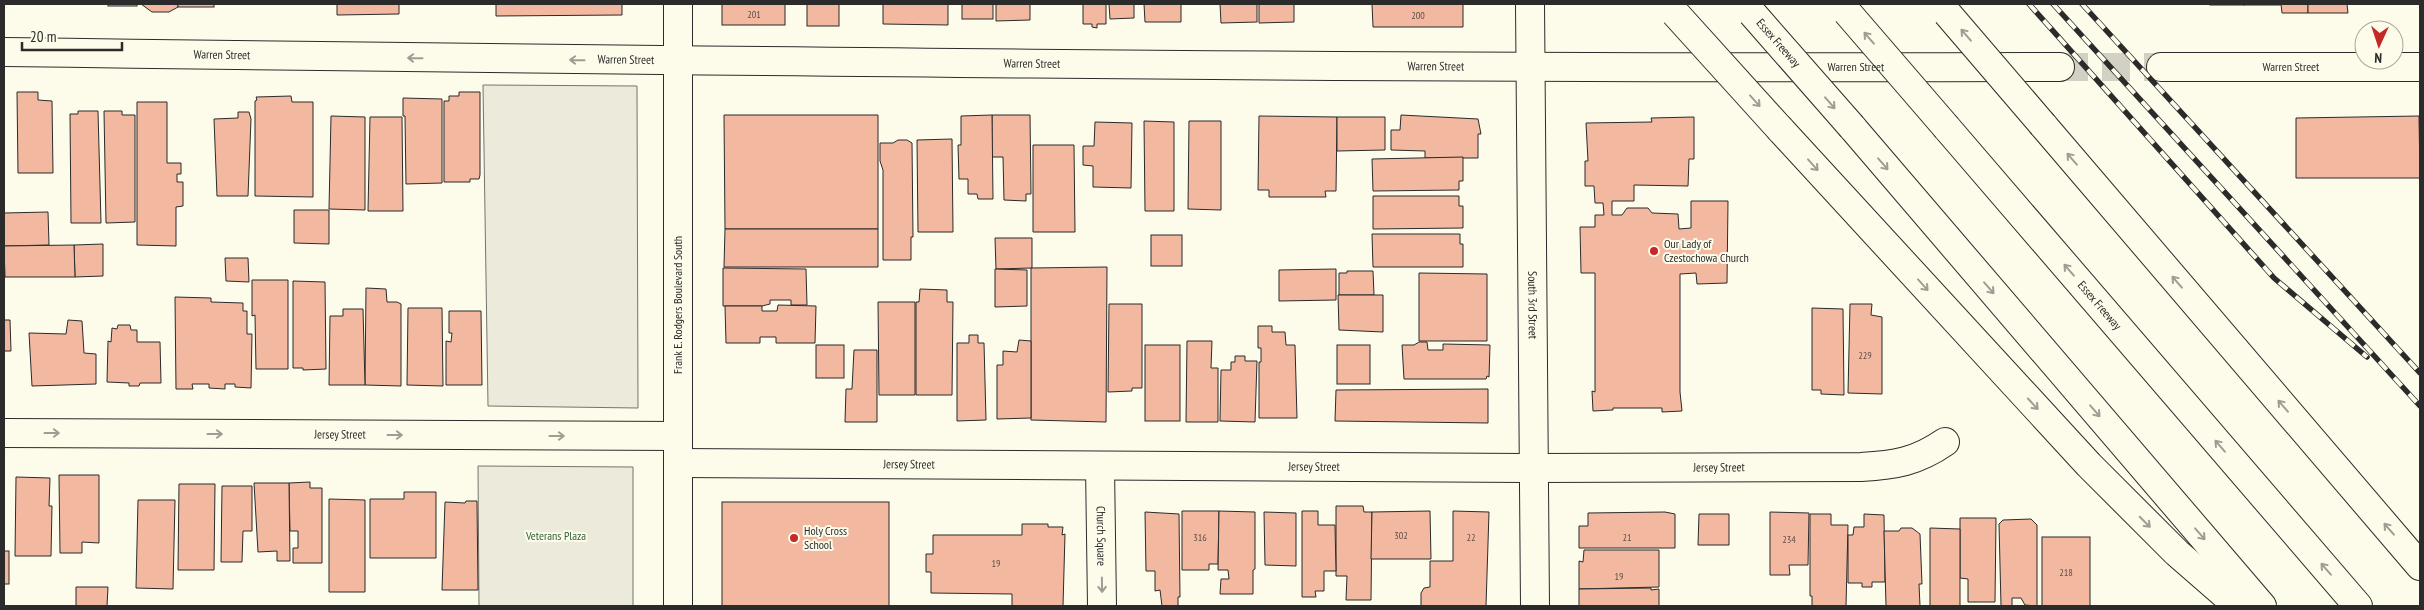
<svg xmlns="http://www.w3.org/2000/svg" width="2424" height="610" viewBox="0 0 2424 610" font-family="'PT Sans Narrow',sans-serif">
<rect width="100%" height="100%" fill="#fdfbea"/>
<path fill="#ecebdb" stroke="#74746e" d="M478,466L633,467V606H479Z"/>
<path fill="#eceadb" stroke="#74746e" d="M483,85L637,86L638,408L488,406Z"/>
<g fill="#f2b8a0" stroke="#2b2b2b">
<rect x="108" y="4" width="29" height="2"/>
<path d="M141,4H178V7L169,12H152Z"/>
<rect x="178" y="4" width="36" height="3"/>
<path d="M337,4H399V14L337,15Z"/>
<path d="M496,4H622V15L496,16Z"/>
<rect x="722" y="4" width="63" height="21"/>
<rect x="807" y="4" width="32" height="22"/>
<path d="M883,4H948V25L883,24Z"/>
<rect x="962" y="4" width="31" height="15"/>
<path d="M996,4H1030V20L996,21Z"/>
<path d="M1083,4H1106V24H1097V28L1092,27V24H1083Z"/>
<path d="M1109,4H1134V18L1110,19Z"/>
<path d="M1144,4H1181V22H1145Z"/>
<path d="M1220,4H1257V22L1221,23Z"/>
<path d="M1259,4H1294V22L1259,23Z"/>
<path d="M1372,4H1463V27H1373Z"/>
<rect x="2210" y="4" width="34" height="1"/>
<rect x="2244" y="4" width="37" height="1"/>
<path d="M2281,4H2308V13H2282Z"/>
<path d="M2308,4H2347L2348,13H2308Z"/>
<path d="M17,92H38V100L52,101L53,173H18Z"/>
<path d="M459,92H480V175L479,179H470V182H444V101H449V96H459Z"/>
<path d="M291,96L292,102H313V197L255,196V101L257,100L256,97Z"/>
<path d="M403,98L442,99V183L406,184L405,116H403Z"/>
<path d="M137,102H167V163H181V174H177V182H183V206L176,207V246L137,245Z"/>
<path d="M78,111H98L101,223H71L70,114H78Z"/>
<path d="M104,111H122V115H135V222L106,223Z"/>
<path d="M238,112H249L251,119L248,196H217L214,119L238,118Z"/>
<path d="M724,115H878V229H725Z"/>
<path d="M992,115H1030L1031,194H1026V201L1004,200L1003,157H992Z"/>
<path d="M992,115L993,199H978L977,194H968V179H959L958,145H961V116Z"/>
<path d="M1401,115L1478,119L1481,134H1478V158H1425V151L1391,150V130H1400Z"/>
<path d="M331,116L365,117V210L329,209Z"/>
<path d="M1259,116L1337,117L1336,191H1325L1326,197H1269V190H1258Z"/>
<path d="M2419,116L2420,178H2296V118Z"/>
<path d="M370,117H402L403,211H368Z"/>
<path d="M1337,117H1385V150L1337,151Z"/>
<path d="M1694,117V159H1689L1688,186L1634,185V201H1612V215H1622L1627,208H1648L1652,213L1678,214L1679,229L1691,228V201H1728L1727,283L1697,284L1696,273L1680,274V392L1682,411L1662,412V408H1613V410L1593,411L1592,391L1595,392V273H1581L1580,227H1595V215H1604L1603,203H1595L1594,186H1585V161H1588L1586,123L1652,122L1651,118Z"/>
<path d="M1144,121L1174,122V211H1145Z"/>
<path d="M1189,121H1221V210L1188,209Z"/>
<path d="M1095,122L1132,123L1131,188L1093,187V166L1083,165V146H1094Z"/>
<path d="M952,139L953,232H918L917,140Z"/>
<path d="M898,140H907L912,143L913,237H911V260H883V170L880,161V143H893Z"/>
<path d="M1033,145H1074L1075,232H1033Z"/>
<path d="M1463,157V181H1459V190L1373,191L1372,159Z"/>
<path d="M1373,196H1459V206H1463V228L1373,229Z"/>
<path d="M294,210H329V244L294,243Z"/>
<path d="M48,212L49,245L4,246V213Z"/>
<path d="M725,229H878V267H724Z"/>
<path d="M1372,234H1460V244H1463V267H1373Z"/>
<rect x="1151" y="235" width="31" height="31"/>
<path d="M995,238H1032V268L996,269Z"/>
<path d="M103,244V276L75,277L74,245Z"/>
<path d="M74,245L75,277H5L4,246Z"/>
<path d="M225,258H248L249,282L226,281Z"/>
<path d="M1107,267L1106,422L1031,420V268Z"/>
<path d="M723,268L806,269L807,305H791V300H770V304L762,306H723Z"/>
<path d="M995,269L1027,270V306L995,307Z"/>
<path d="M1336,269V300L1279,301V270Z"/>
<path d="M1347,271H1373L1374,295H1339V273H1347Z"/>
<path d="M1419,273L1487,274V341H1419Z"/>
<path d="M252,280H288V369H256L255,315L252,316Z"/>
<path d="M293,281L325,282L326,369L303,370V368H293Z"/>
<path d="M366,288L386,289L387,302H397L401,304V386L365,385Z"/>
<path d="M920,289L947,290V302H953L952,395H916V302H919Z"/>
<path d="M1338,295H1383V332L1339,330Z"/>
<path d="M175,297L211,298V302L243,303V311H247V334H252L251,388L235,387V384H225V389L209,388V384H192L193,389H176Z"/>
<path d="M878,302H915V395H879Z"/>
<path d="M1109,304H1142V388H1132V391L1108,392Z"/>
<path d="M1850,304H1872L1871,315L1882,317V394L1848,393Z"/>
<path d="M778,305L816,306L815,343H776V337H760V343H726L725,306H762V311H777Z"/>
<path d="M408,308H442L443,386L407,385Z"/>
<path d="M1812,308L1843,309L1844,395L1821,394V390H1812Z"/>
<path d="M343,309H363L365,385H329L330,316H343Z"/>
<path d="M449,311H481L482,385H446V341L451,342L452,333H449Z"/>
<path d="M4,320H10L11,351H4Z"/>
<path d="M68,320L82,321L84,353L96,354V384L32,386L29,333L66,334Z"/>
<path d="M118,325H130L131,330H137V342H160L161,383H140L139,386H129V383L107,382L108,341L111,342L112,328L117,329Z"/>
<path d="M1258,326H1272V332H1285L1286,345H1295L1297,418H1259V362H1261V348H1258Z"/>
<path d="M969,335H978V343H984L986,420L957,421V343H969Z"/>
<path d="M1019,340L1031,341V418L997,419V365H1003V351L1017,352Z"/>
<path d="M1187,341H1212L1211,368H1218V422H1186Z"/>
<path d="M1419,342H1427L1428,350H1443V344L1490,345L1489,377L1487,376L1486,379H1404L1402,345H1414Z"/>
<rect x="816" y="345" width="28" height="33"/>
<rect x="1145" y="345" width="35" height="76"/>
<rect x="1337" y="345" width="33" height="39"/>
<path d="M854,350H877V422H845L846,389H852Z"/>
<path d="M1235,356H1245V361H1257L1255,422L1220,421L1221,370H1231V362H1235Z"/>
<path d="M1488,389V423L1335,421L1336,390Z"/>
<path d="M59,475H99V543L82,542V553H60Z"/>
<path d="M16,477L50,478L49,506H52L51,556H15Z"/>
<path d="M310,482V488H322V563H293V548H298V531H290L289,483Z"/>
<path d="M254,483H289L290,561H277V551L258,552Z"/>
<path d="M179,484H215L214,570H178Z"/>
<path d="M222,486H252V531H243L242,562H221Z"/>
<path d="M404,492H436V558H370V499H404Z"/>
<path d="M329,499L365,500V592H329Z"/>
<path d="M138,500H175L173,589L136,588Z"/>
<path d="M466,501H477L478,590H442L445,502L465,503Z"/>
<rect x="722" y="502" width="167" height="104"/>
<path d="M1336,506H1363L1364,512H1372L1371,600H1346L1347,576H1336Z"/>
<path d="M1182,511H1219L1218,564H1209V570H1182Z"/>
<path d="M1219,511L1255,512V569L1253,570V594H1220L1221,579H1229L1228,570H1218Z"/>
<path d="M1302,511H1318V525H1335L1336,571H1324V591H1315L1316,597H1302Z"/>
<path d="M1430,511L1431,559H1371L1372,512Z"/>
<path d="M1453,511L1489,512L1486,606H1421V593L1424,588L1430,587V561H1453Z"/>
<path d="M1145,512L1179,514L1180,597H1178V606H1162L1160,590L1155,591V571H1146Z"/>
<path d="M1264,512L1296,513V566L1265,565Z"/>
<path d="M1665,512L1675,514V548H1579V526H1588V513Z"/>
<path d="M1770,512L1809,513L1808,565H1789L1790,575H1770Z"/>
<path d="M1699,514H1729V545H1698Z"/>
<path d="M1810,514H1831V525H1848L1846,606H1812V596H1810Z"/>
<path d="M1864,514L1884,515L1885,582H1872V587H1862V583H1848V535H1853L1854,527H1864Z"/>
<path d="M1960,518H1996L1995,602H1968V579L1960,578Z"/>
<path d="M2031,519L2037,525V606L2025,605L2021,598H2012V606H2001L1999,524L2003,520Z"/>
<path d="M1022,524H1048V527H1063L1062,535L1065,534L1063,606H1012V594L931,593V572H926V554H933V535H1022Z"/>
<path d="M1901,528H1912L1920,534L1922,584H1919L1920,606H1886L1884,531H1899Z"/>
<path d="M1930,528L1960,529V606H1930Z"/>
<rect x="2042" y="537" width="48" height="69"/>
<path d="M1584,550H1659V587L1579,589V561L1583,562Z"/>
<rect x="4" y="551" width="5" height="33"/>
<path d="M76,587H108L107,606H76Z"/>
<path d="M1651,588V590L1659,589V606H1579V589Z"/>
</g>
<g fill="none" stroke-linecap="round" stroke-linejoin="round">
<path stroke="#d3d1c4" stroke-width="28" stroke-dasharray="28 14" stroke-linecap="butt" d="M2060,67H2161"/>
<g stroke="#2b2b2b" stroke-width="30">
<g id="minor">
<path id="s1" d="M1530,4L1535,606"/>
<path id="s2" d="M4,52C689,61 1374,69 2060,67"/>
<path id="s3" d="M2161,67H2420"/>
<path id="s4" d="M4,433L678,436"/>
<path id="s5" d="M678,463L1535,468L1861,467C1895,465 1916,462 1945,442"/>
<path id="s6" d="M1100,466L1102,606"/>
</g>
</g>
<g stroke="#2b2b2b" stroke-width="30">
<path id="major" d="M678,606V4"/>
</g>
<g stroke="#2b2b2b" stroke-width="30">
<g id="highway">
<path d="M2043,125L2420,566"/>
<path d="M1852,127L2262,606"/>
<path id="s7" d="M1947,128L2358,606"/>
<path d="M1780,129L2089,465L2177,553L2238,606"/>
</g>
</g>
<use href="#minor" stroke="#fdfbea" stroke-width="28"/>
<use href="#major" stroke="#fdfbea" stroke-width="28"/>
<use href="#highway" stroke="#fdfbea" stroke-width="28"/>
<g stroke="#2b2b2b" stroke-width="5.5">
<g id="rail">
<path d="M2029,4L2274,278L2367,357"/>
<path d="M2053,4L2420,406"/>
<path d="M2082,4L2420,373"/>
</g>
</g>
<use href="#rail" stroke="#fdfbea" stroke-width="4" stroke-dasharray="11" stroke-linecap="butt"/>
<g stroke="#2b2b2b" stroke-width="30" stroke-linecap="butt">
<g id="highway-bridge">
<path d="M1847,12L1947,128"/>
<path d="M1675,13L1780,129"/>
<path id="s8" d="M1752,13L1852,127"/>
<path d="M1947,13L2043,125"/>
</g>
</g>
<use href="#highway-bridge" stroke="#fdfbea" stroke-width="28"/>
</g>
<defs><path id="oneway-shaft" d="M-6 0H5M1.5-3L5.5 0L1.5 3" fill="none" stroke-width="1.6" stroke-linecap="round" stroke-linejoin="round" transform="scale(1.25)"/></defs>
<g stroke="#9e9d94">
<use href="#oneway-shaft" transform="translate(1966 35) rotate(-131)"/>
<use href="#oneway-shaft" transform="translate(1869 38) rotate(-131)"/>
<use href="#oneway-shaft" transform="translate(415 58) rotate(-179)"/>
<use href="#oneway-shaft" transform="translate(577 60) rotate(-179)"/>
<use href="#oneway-shaft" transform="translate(1755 101) rotate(48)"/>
<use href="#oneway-shaft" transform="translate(1830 103) rotate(49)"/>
<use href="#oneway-shaft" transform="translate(2072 159) rotate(-131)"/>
<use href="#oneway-shaft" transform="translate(1883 164) rotate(49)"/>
<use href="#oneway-shaft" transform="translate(1813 165) rotate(48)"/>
<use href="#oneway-shaft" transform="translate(2069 270) rotate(-131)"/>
<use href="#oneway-shaft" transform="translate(2177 282) rotate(-131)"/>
<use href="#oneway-shaft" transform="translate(1923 285) rotate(48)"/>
<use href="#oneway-shaft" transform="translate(1989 288) rotate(49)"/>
<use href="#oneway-shaft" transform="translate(2033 404) rotate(47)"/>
<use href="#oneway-shaft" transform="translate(2283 406) rotate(-131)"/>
<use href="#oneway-shaft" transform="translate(2095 411) rotate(49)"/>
<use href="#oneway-shaft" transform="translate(52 433)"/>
<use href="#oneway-shaft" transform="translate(215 434)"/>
<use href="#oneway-shaft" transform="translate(395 435)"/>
<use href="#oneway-shaft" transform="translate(557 436)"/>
<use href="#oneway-shaft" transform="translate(2220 446) rotate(-131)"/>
<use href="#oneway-shaft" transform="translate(2145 522) rotate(45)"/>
<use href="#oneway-shaft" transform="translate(2389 529) rotate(-131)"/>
<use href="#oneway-shaft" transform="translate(2200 534) rotate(49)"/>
<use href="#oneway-shaft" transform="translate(2326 569) rotate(-131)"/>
<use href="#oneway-shaft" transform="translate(1102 585) rotate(89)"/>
</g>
<g fill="#c62828" stroke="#fdfbea" stroke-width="2">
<circle cx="1654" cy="251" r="5"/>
<circle cx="794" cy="538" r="5"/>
</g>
<g text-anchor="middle" stroke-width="4" stroke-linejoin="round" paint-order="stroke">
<g font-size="10" fill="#5d4e48">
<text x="754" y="18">201</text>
<text x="1418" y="19">200</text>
<text x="1865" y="359">229</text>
<text x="1401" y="539">302</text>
<text x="1200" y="541">316</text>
<text x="1471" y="541">22</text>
<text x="1627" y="541">21</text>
<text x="1789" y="543">234</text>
<text x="996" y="567">19</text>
<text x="2066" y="576">218</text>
<text x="1619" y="580">19</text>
</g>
<g font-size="12" fill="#2b2b2b" stroke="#fdfbea">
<text dy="4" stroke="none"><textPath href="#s8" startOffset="40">Essex Freeway</textPath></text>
<text dy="4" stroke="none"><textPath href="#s2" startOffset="218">Warren Street</textPath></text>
<text dy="4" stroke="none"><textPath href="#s2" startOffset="622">Warren Street</textPath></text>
<text dy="4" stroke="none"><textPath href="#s2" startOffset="1028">Warren Street</textPath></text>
<text dy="4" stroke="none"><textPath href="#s3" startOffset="130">Warren Street</textPath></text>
<text dy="4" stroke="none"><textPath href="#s2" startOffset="1432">Warren Street</textPath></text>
<text dy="4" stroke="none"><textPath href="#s2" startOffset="1852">Warren Street</textPath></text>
<text transform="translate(678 305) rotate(-90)" y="4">Frank E. Rodgers Boulevard South</text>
<text dy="4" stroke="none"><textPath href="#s1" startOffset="301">South 3rd Street</textPath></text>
<text dy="4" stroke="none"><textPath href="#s7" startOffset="234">Essex Freeway</textPath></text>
<text dy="4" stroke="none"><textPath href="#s4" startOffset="336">Jersey Street</textPath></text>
<text dy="4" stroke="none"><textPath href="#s5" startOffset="231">Jersey Street</textPath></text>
<text dy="4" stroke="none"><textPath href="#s5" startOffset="636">Jersey Street</textPath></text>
<text dy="4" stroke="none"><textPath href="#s5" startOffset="1041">Jersey Street</textPath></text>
<text dy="4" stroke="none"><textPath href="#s6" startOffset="70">Church Square</textPath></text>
</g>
<g font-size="12" fill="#2b2b2b" stroke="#fdfbea" text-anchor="start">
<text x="1664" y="248">Our Lady of<tspan x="1664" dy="14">Czestochowa Church</tspan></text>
<text x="804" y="535">Holy Cross<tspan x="804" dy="14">School</tspan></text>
</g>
<g font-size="12" fill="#34623c" stroke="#fdfbea">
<text x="556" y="540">Veterans Plaza</text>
</g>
</g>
<rect width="2424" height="610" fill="none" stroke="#2b2b2b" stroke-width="10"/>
<g transform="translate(2379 45) rotate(183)"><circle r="24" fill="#fdfbea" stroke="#a9a89e"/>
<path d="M0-4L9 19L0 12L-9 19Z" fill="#c62828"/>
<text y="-8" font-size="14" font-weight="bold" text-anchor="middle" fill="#2b2b2b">N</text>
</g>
<path d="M22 42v8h100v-8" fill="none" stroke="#2b2b2b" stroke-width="2.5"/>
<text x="30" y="42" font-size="15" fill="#2b2b2b" stroke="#fdfbea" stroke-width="4" paint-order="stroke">20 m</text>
</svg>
